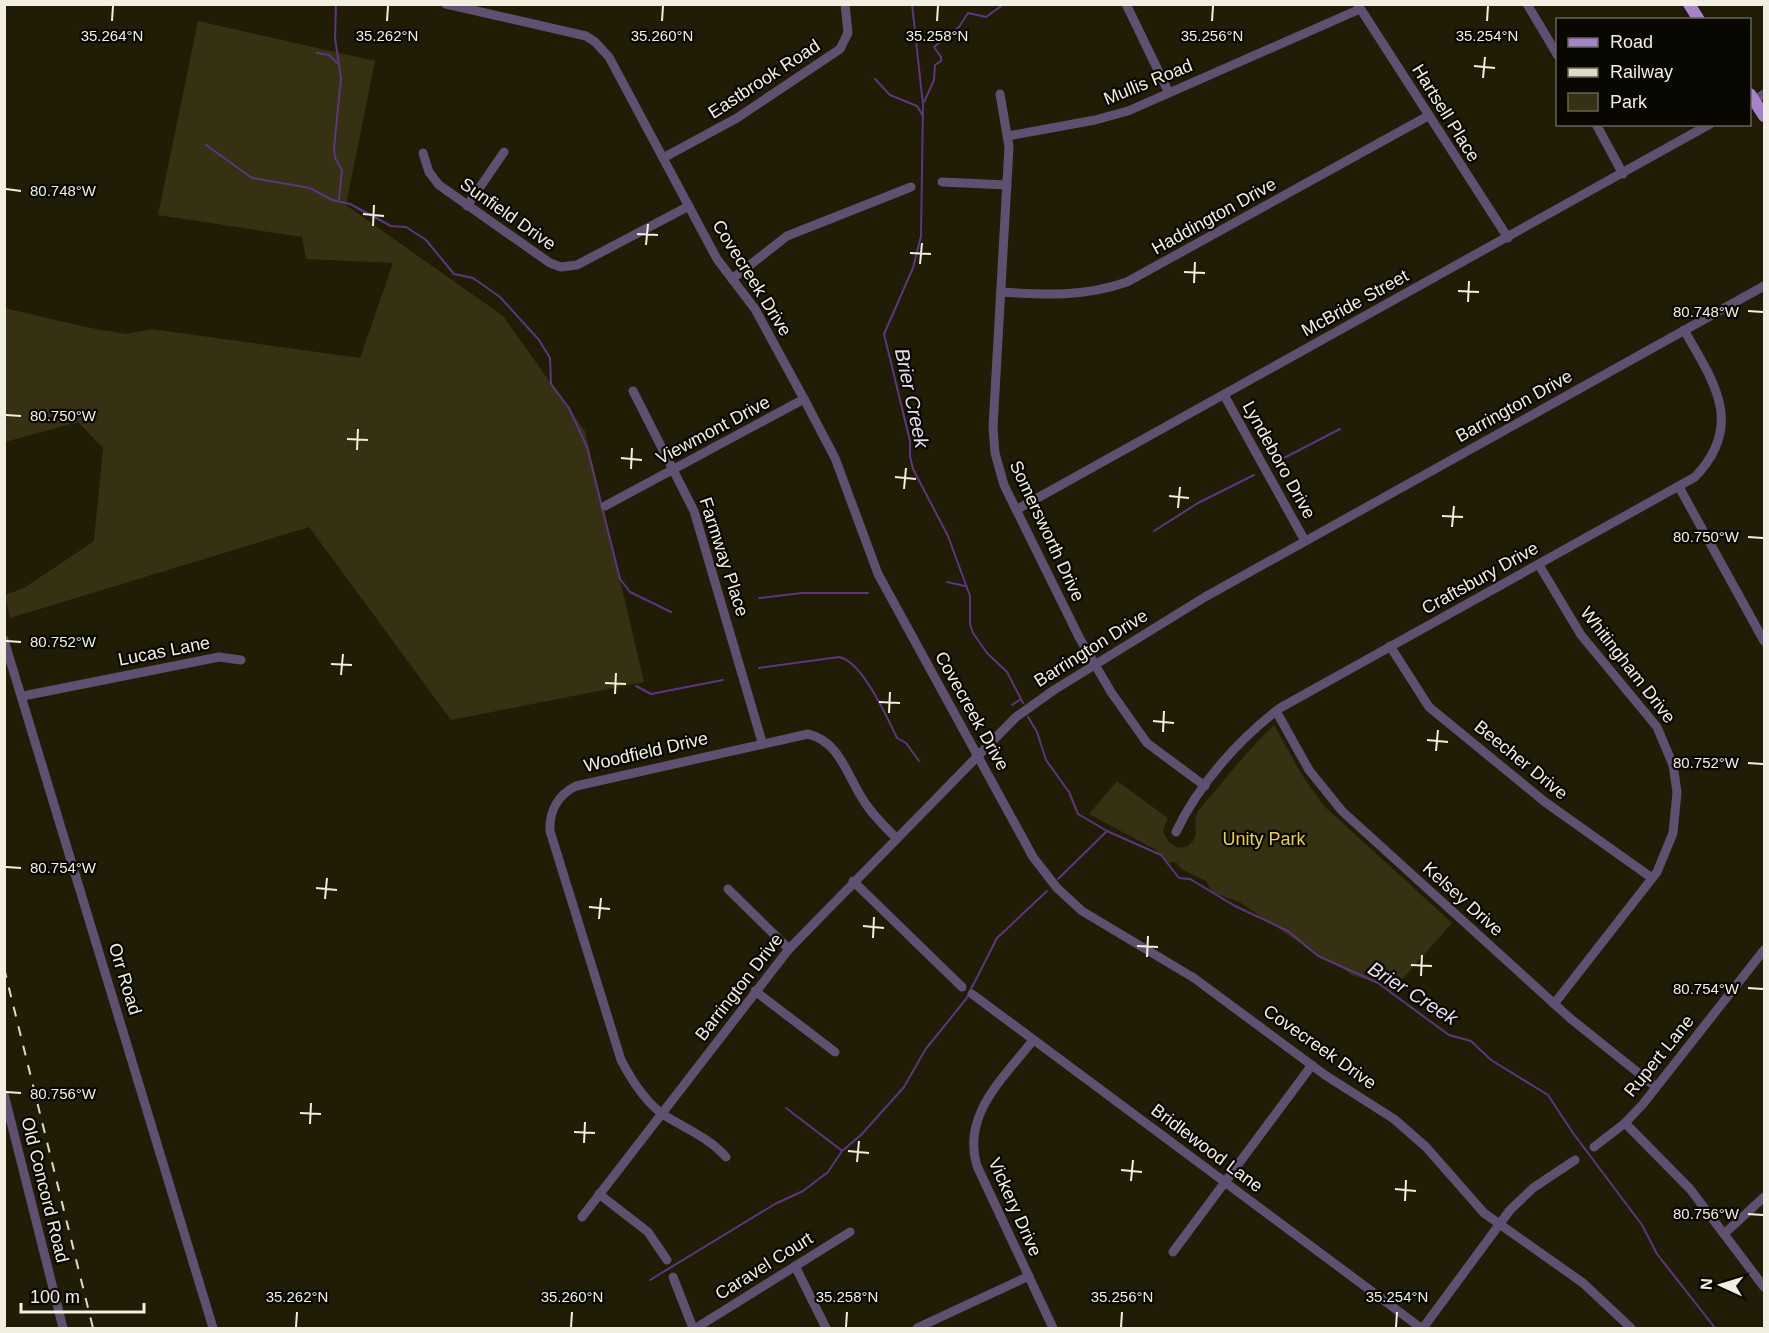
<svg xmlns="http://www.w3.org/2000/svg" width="1769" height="1333" viewBox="0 0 1769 1333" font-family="Helvetica,sans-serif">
<rect width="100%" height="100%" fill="#201c06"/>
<g fill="#363113">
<path d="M198,21L375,61L346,205L503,316L585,431L644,682L451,720L309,527L10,618L5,595L24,588L94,541L103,448L78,422L5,442V308L85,327L126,334L152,329L360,358L393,263L306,259L302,237L158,215Z"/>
<path d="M1274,725L1302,775L1324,806L1452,923L1391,992L1381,983L1351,975L1343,968L1319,956L1241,903L1212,892L1206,881L1181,869L1176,862L1167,863L1156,850L1089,814L1117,781L1168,818L1163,831C1167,842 1178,854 1190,844C1201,835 1192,824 1197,813C1201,806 1209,798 1215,791C1234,768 1252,746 1274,725Z"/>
</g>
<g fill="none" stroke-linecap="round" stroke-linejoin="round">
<g stroke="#5d3583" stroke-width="2">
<path d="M336,4L335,38L341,78L334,148L335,158L342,170L339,199"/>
<path d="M912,4L923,105L921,236L913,268L884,334L910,441V456L913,469L948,536L970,596V624L973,633L987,653L1007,672L1023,703"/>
<path d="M317,53L329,55L337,63"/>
<path d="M875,79L890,95L917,106L923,116"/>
<path d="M924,102L934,80L935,65L941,61V57L934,47L959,27L968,13L986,17L1004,4"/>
<path d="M206,145L252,178L310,188L332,200L350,204L391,226L406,227L426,240L454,274L473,278L500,297L539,340L550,358L551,384L569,408L587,447L620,579L630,592L671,612"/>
<path d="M1280,460L1340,429"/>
<path d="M1154,531L1198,503L1254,475"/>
<path d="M947,582L965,586"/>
<path d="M759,598L802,593H868"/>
<path d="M759,668L839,657C862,661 887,717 897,738L906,743L919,761"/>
<path d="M636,686L651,694L723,680"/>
<path d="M1012,705L1021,699"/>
<path d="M1028,717L1037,732L1046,760L1069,792L1078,814L1107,831L1161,855L1179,878L1190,879L1235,906L1288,931L1318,956L1378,983L1449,1035L1471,1041L1491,1060L1548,1095L1573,1133L1642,1225L1657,1254L1715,1328"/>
<path d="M1058,879L1107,831"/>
<path d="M786,1108L841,1150"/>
<path d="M650,1280L775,1204L803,1191L828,1172L842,1151L861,1135L904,1087L925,1050L966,999L997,938L1047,891"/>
</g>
<g stroke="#5f5072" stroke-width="9">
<path d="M446,4L586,36L595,42L609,57L717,259L755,309L804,399L835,458L878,574L1033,857L1057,888L1082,911L1194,978L1325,1075L1394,1119L1426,1147L1484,1213L1583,1283L1631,1328"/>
<path d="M1126,4L1169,93"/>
<path d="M1527,4L1558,56"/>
<path d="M1358,5L1508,238"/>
<path d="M1000,94L1009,147L993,427L995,453L1004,485L1080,639L1111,692L1147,743L1205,786"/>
<path d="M1750,103L1764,94"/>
<path d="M1596,124L1623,174"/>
<path d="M1008,136L1095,120L1128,111L1360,9"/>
<path d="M423,153L429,172L439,185L550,263L561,267L577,265L689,206"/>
<path d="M663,158L737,118L840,49L848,33L845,4"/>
<path d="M942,182L1007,185"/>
<path d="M467,206L504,152"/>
<path d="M732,279L787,236L911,187"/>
<path d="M1001,292C1045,295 1084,297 1127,282L1428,116"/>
<path d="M633,391L694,511L762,742"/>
<path d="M1224,395L1305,541"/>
<path d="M1679,487L1764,641"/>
<path d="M605,506L804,399"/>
<path d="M1016,510L1710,124"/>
<path d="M1539,565L1581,635L1657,727L1673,765L1677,792L1673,833L1657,872L1554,1004"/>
<path d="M4,640L213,1328"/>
<path d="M1390,646L1429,707L1545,802L1652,878"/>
<path d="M23,696L219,657L241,660"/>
<path d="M1276,711L1309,770L1342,811L1571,1019L1656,1087"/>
<path d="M1176,832C1198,785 1239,739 1280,708L1695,477C1745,425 1714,382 1684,330"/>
<path d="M853,881L962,987"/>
<path d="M728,889L789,949"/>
<path d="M755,991L835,1052"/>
<path d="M972,994L1421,1328"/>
<path d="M1033,1040C1005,1077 961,1114 977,1166L1053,1328"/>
<path d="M4,1094L63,1328"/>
<path d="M1625,1123L1690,1189L1764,1287"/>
<path d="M1594,1147L1625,1123L1643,1104L1764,950"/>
<path d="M726,1157C708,1137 686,1129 664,1115C646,1103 631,1079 621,1060L550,831C549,811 558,795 576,786L808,734C842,742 848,781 868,807C876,818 886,828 896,838"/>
<path d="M599,1194L648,1232L667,1260"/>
<path d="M582,1217L789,949L1016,717L1054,690L1205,597L1764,286"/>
<path d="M1724,1234L1764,1197"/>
<path d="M1173,1252L1312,1065"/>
<path d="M795,1266L826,1328"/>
<path d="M673,1277L693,1328"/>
<path d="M696,1328L850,1232"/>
<path d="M917,1328L1029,1276"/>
<path d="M1423,1328L1510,1210L1533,1188L1575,1160"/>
</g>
<g stroke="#a483cb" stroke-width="12">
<path d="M1689,4L1699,20"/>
<path d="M1750,94L1764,116"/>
</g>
<path stroke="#dcdaca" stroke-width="2" stroke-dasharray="10 10" stroke-linecap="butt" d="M4,968L93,1328"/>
</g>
<path fill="none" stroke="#f1efe0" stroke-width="2" d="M112,21L113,6M387,21L388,6M662,21L663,6M937,21L938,6M1212,21L1213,6M1487,21L1488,6M1474,66L1495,68M1483,78L1485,57M6,189L21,191M363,214L384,216M373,226L374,205M637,234L658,235M646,245L648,224M910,253L931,254M920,264L922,243M1184,272L1205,273M1194,283L1195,262M1458,291L1479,292M1468,302L1469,281M1748,311L1763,312M6,415L21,416M347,439L368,440M357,450L358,429M621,458L642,460M631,469L632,448M895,477L916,479M904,489L906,468M1169,496L1189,498M1178,508L1180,487M1442,516L1463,517M1452,527L1454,506M1748,537L1763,538M6,641L21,642M331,664L352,665M341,675L343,654M605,683L626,684M615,694L616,673M879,702L900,703M889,713L890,692M1153,721L1174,723M1163,732L1164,711M1427,740L1448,742M1436,751L1438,730M1748,763L1763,764M6,867L21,868M316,888L337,890M325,899L327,878M589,907L610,909M599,919L601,898M863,926L884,928M873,938L874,917M1137,946L1158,947M1147,957L1148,936M1411,965L1432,966M1421,976L1422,955M1748,988L1763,989M6,1092L21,1093M300,1113L321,1114M310,1124L311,1103M574,1132L595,1133M584,1143L585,1122M848,1151L869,1153M857,1162L859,1141M1121,1170L1142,1172M1131,1181L1133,1160M1395,1189L1416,1191M1405,1201L1406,1180M1748,1214L1763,1215M296,1327L297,1312M571,1327L572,1312M846,1327L847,1312M1121,1327L1122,1312M1396,1327L1397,1312"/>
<g text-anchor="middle" stroke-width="4.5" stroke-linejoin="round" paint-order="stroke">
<g font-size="18" fill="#f1efe0" stroke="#080701">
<text transform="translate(764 79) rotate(-33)" y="6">Eastbrook Road</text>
<text transform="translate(1148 82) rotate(-22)" y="6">Mullis Road</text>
<text transform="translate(1446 113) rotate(58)" y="6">Hartsell Place</text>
<text transform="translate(508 214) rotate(35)" y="6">Sunfield Drive</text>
<text transform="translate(1214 216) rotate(-29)" y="6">Haddington Drive</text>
<text transform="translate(752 278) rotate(58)" y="6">Covecreek Drive</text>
<text transform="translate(1355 303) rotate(-29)" y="6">McBride Street</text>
<text transform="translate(1514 406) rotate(-29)" y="6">Barrington Drive</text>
<text transform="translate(713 430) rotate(-28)" y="6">Viewmont Drive</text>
<text transform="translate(1279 460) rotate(61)" y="6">Lyndeboro Drive</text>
<text transform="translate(1047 531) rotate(65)" y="6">Somersworth Drive</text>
<text transform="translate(724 557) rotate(72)" y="6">Farmway Place</text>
<text transform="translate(1480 578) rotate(-29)" y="6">Craftsbury Drive</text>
<text transform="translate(1091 648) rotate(-32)" y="6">Barrington Drive</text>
<text transform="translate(164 651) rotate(-11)" y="6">Lucas Lane</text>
<text transform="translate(1628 665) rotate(52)" y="6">Whitingham Drive</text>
<text transform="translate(972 711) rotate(61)" y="6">Covecreek Drive</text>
<text transform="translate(646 752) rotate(-13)" y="6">Woodfield Drive</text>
<text transform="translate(1521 760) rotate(39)" y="6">Beecher Drive</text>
<text transform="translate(1463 899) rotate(42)" y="6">Kelsey Drive</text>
<text transform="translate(125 979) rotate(73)" y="6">Orr Road</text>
<text transform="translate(739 987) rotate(-52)" y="6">Barrington Drive</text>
<text transform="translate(1320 1047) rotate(35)" y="6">Covecreek Drive</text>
<text transform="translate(1659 1056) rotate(-51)" y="6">Rupert Lane</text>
<text transform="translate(1207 1148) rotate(37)" y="6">Bridlewood Lane</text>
<text transform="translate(45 1190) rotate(76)" y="6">Old Concord Road</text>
<text transform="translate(1015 1207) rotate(66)" y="6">Vickery Drive</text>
<text transform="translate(764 1266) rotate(-32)" y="6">Caravel Court</text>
</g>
<g font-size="18" fill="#ebd23f" stroke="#080701">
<text x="1264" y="845">Unity Park</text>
</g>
<g font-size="20" font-style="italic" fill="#e6ddf3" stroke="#080701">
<text transform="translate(912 398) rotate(78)" y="7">Brier Creek</text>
<text transform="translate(1413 993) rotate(32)" y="7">Brier Creek</text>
</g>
</g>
<g font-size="15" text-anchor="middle" fill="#f1efe0" stroke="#080701" stroke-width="4.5" stroke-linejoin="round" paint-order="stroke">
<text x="112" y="41">35.264°N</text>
<text x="387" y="41">35.262°N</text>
<text x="662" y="41">35.260°N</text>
<text x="937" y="41">35.258°N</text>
<text x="1212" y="41">35.256°N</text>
<text x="1487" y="41">35.254°N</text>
<text x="63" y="196">80.748°W</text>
<text x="1706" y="317">80.748°W</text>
<text x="63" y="421">80.750°W</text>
<text x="1706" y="542">80.750°W</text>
<text x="63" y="647">80.752°W</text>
<text x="1706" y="768">80.752°W</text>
<text x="63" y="873">80.754°W</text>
<text x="1706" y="994">80.754°W</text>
<text x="63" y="1099">80.756°W</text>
<text x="1706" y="1219">80.756°W</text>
<text x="297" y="1302">35.262°N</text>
<text x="572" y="1302">35.260°N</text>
<text x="847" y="1302">35.258°N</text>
<text x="1122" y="1302">35.256°N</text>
<text x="1397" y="1302">35.254°N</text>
</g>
<rect width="1769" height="1333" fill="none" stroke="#f1efe0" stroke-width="12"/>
<rect x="1556" y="18" width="195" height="108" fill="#080701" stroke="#65645a" stroke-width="1.5"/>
<rect x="1568" y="38" width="30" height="9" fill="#a483cb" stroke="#65645a" stroke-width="1.5"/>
<text x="1610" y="48" font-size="18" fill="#f1efe0">Road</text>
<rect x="1568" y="68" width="30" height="9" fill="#dcdaca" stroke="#65645a" stroke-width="1.5"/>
<text x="1610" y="78" font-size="18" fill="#f1efe0">Railway</text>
<rect x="1568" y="93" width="30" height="18" fill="#363113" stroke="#65645a" stroke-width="1.5"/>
<text x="1610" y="108" font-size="18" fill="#f1efe0">Park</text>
<g transform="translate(1721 1285) rotate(274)" stroke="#080701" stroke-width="4.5" paint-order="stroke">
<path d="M0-4.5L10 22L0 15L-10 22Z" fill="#f1efe0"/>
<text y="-9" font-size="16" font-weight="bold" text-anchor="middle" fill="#f1efe0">N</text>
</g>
<path d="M21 1303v9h123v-9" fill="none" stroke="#f1efe0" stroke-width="3"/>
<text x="30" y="1303" font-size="18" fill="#f1efe0" stroke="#080701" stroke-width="4.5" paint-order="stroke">100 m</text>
</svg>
